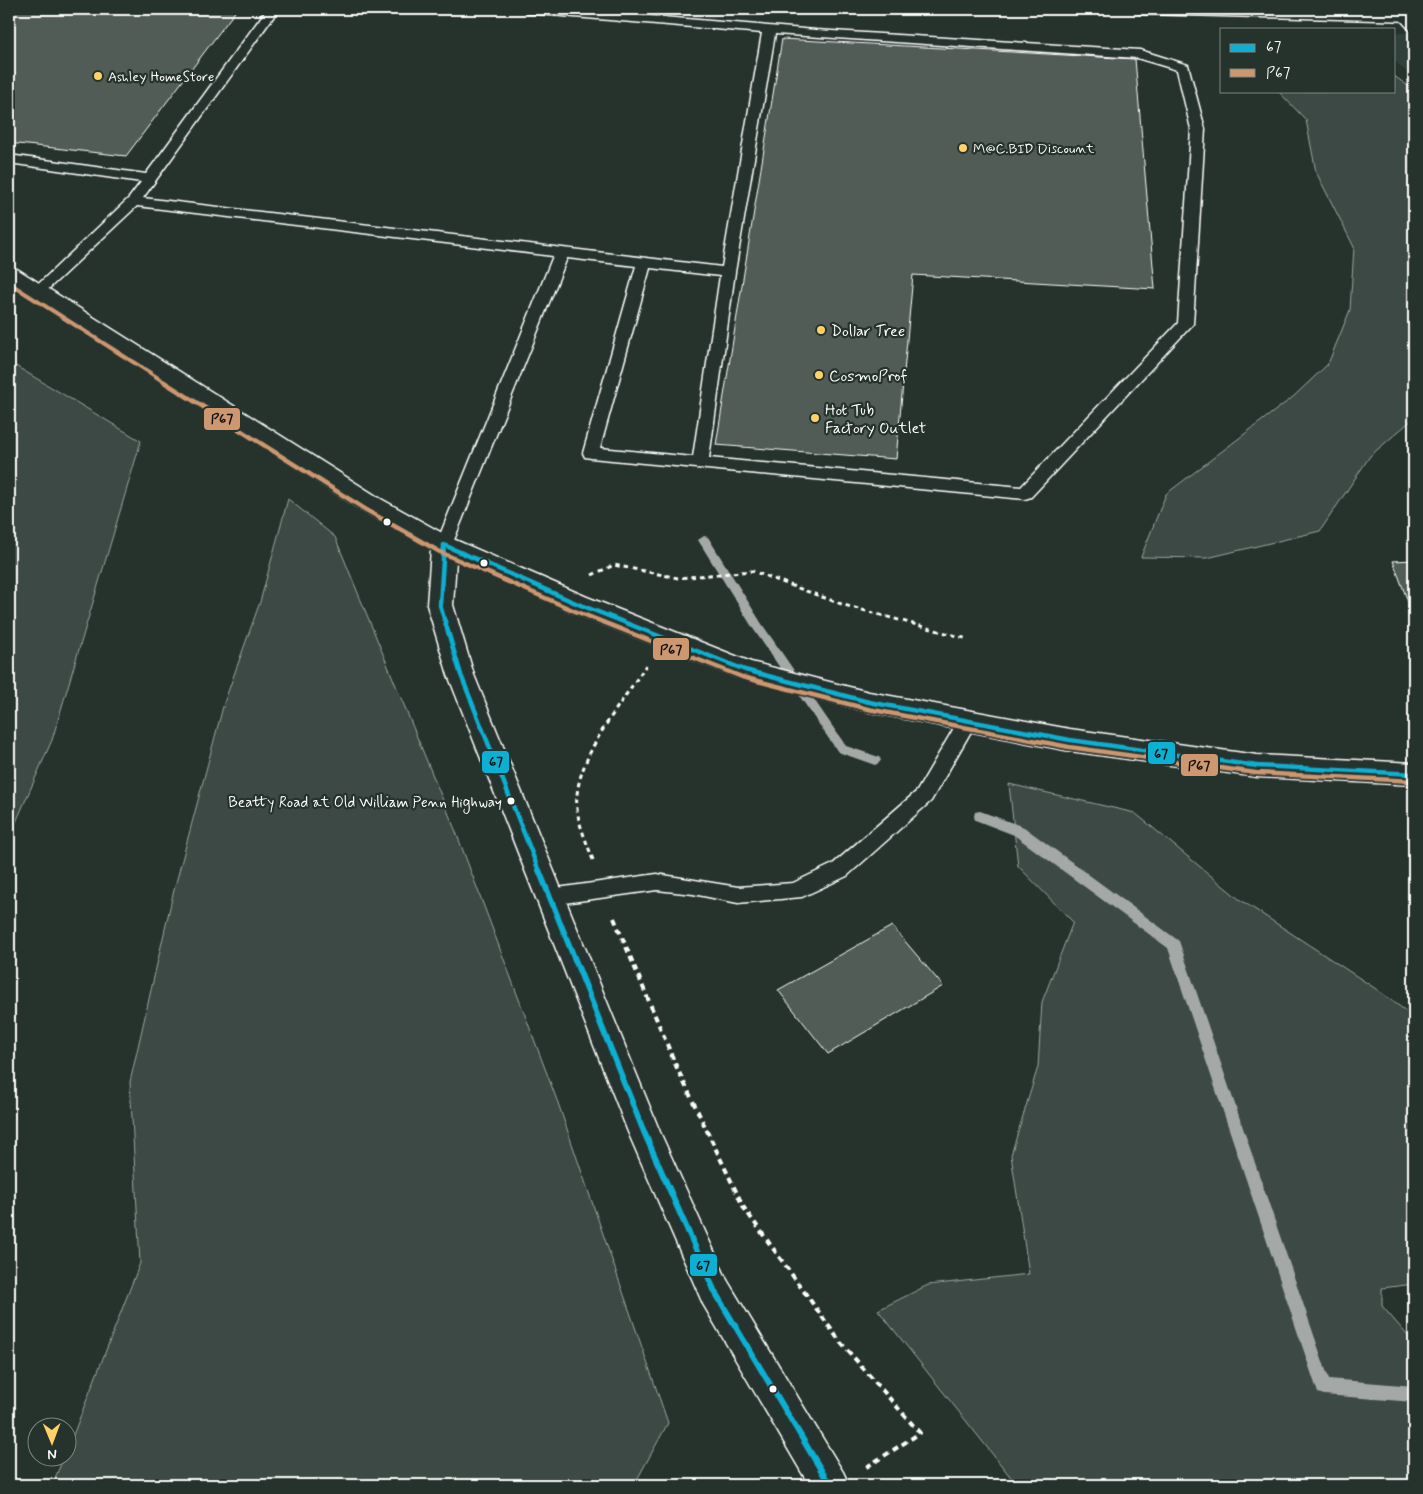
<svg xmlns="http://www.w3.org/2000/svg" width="1423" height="1494" viewBox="0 0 1423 1494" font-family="Mynerve,sans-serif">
<rect width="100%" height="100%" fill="#26332d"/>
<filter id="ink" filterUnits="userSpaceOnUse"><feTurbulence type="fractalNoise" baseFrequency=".02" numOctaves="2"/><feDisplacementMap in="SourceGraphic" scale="10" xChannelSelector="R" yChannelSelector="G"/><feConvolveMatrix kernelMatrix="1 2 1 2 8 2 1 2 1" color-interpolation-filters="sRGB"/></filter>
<g filter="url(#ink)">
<path fill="#333f3a" d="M1394,33H1414V78L1394,61Z"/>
<g fill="#3e4944" stroke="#9ea4a2">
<path d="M1394,76L1414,90V418L1370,456L1320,531L1207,558L1141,557L1166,494L1293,397L1328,364L1350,310L1354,247L1316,172L1306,120L1278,91H1394Z"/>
<path d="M9,362L141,441L52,740L9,838Z"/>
<path d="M288,499L335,537L456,832L558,1103L668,1423L634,1485H52L64,1457L68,1456V1448L140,1263L130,1082L173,894L224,703L260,602Z"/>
<path d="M1009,784L1135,813L1239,899L1376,989L1414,1017V1284L1382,1288V1306L1414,1343V1485H1017L878,1310L928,1285L1029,1274L1011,1155L1038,1067L1042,1002L1073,922L1018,866Z"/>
</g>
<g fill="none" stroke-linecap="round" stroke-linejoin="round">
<g fill="#a4a9a7" fill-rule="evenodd">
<path d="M704,536L708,537L762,624L846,746L879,757L881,760L879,763L875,765L838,752L754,630L698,540Z"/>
<path d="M980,811L1024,827L1179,941L1329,1379L1414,1386V1402L1324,1395L1318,1393L1168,948L1014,835L975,820L974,816L975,812Z"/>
</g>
</g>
<g fill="#515c57" stroke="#fff">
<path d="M9,9H237L126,156L9,143Z"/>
<path d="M782,39L1135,59L1155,289L913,275L896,459L716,445Z"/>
<path d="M1414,560V618L1393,561Z"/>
<path d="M892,926L943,986L828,1054L778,990Z"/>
</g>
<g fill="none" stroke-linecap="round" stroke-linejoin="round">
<g stroke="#fff" stroke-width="3">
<g id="lane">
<path d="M267,9H279L143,198L722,267L762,33L527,13L521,9H567L816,30L1140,50L1188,65L1205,129L1193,324L1031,497L1025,499L591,458L585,457L583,453L636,266L567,258L452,545L450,549H438L436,545L553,256L137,206L42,295H32L30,292L129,198L141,182L9,163V155L146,174ZM775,34L1137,58L1177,70L1191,129L1178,323L1021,487L709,458L735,272ZM650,268L720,276L693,457L600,448Z"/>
<path d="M1403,12L1414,20V31L1410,30L1397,16Z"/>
<path d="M968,714L975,716L977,721L931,801L847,876L802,897L738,903L693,894L657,890L550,905L543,903L540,897L543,891L550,889L657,874L738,887L793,883L833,864L917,791L961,716Z"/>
</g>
</g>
<g stroke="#fff" stroke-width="3">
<path id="secondary" d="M9,268L17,269L381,499L453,539L587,597L751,662L869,692L1070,729L1257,755L1414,763V785L1257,777L1070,751L869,712L736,677L569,611L456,560L453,605L474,675L660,1132L727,1280L843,1472L849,1485H809L703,1304L628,1132L448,675L427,605L431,549L363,511L9,283Z"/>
</g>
<g stroke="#fff" stroke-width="3">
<path id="highway" d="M1135,9L1414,11V21L1144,14L1138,13Z"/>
</g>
<g stroke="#fff" stroke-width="3" stroke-dasharray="4.5 4" stroke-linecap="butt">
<path d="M592,575L614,565L678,578L752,571L844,605L968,639"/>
<path d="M593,860C587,843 579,826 577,809C572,760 622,704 646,665"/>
</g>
<path stroke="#fff" stroke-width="4" stroke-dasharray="6 4.5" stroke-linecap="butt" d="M614,918L677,1068L744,1208L841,1343L920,1433L865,1468"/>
<use href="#lane" fill="#26332d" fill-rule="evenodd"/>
<use href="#secondary" fill="#26332d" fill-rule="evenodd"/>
<use href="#highway" fill="#26332d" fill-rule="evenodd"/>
<g stroke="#26332d" stroke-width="8">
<path id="bus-1-far1" d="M539,871L461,675L440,605L444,545L578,604L745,670L869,702L1070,740L1257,766L1414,774"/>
</g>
<g stroke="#26332d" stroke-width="10">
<path id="bus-1" d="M539,870L644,1132L715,1292L830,1485"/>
</g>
<g stroke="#26332d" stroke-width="6">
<path id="bus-2-far1" d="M9,283L166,383"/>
</g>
<g stroke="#26332d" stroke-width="8">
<path id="bus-2" d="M164,382L368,511L440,552L575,611L742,677L868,709L1069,747L1256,773L1414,781"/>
</g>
<use href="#bus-1-far1" stroke="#0dafd3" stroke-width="4.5"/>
<use href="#bus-1" stroke="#0dafd3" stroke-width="6"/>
<use href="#bus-2-far1" stroke="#cd976f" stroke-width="4"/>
<use href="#bus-2" stroke="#cd976f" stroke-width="4.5"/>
</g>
</g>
<g fill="#ffd166" stroke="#26332d" stroke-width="2">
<circle cx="98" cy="76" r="5"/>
<circle cx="963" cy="148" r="5"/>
<circle cx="821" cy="330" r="5"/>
<circle cx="819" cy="375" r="5"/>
<circle cx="815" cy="418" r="5"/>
</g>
<g fill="#fff" stroke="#26332d" stroke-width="2">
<circle cx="387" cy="522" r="4.5"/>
<circle cx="484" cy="563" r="4.5"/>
<circle cx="511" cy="801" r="4.5"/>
<circle cx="773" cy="1389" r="4.5"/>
</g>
<g text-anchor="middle" stroke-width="4.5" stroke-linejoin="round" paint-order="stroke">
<g font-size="14" fill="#fff" stroke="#26332d" text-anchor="start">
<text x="108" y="81">Ashley HomeStore</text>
<text x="973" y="153">M@C.BID Discount</text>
</g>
<g font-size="15" fill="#fff" stroke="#26332d" text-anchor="end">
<text x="502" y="807">Beatty Road at Old William Penn Highway</text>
</g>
<g font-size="16" fill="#fff" stroke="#26332d" text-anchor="start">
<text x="831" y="336">Dollar Tree</text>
<text x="829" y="381">CosmoProf</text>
<text x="825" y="415">Hot Tub<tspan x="825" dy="18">Factory Outlet</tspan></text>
</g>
</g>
<g stroke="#26332d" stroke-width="2">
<rect x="203" y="407" width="38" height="24" rx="5" fill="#cd976f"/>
<rect x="652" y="637" width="38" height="24" rx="5" fill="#cd976f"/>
<rect x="1147" y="741" width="29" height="24" rx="5" fill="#0dafd3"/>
<rect x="481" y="750" width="29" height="24" rx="5" fill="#0dafd3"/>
<rect x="1180" y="753" width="39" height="24" rx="5" fill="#cd976f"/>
<rect x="689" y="1253" width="29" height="24" rx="5" fill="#0dafd3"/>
</g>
<g font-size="14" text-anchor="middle" font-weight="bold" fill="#111">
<text x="222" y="423">P67</text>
<text x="671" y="654">P67</text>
<text x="1161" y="758">67</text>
<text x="496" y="766">67</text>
<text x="1199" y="770">P67</text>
<text x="703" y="1270">67</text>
</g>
<rect width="1423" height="1494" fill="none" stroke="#26332d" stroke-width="30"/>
<rect x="15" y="15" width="1393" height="1464" fill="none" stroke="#fff" stroke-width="2" filter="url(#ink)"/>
<rect x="1220" y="28" width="175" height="65" fill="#26332d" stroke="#7d8581"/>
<rect x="1230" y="44" width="25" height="8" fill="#0dafd3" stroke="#7d8581"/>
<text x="1266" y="52" font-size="15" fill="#ffffff">67</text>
<rect x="1230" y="69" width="25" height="8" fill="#cd976f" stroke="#7d8581"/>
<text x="1266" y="78" font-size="15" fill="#ffffff">P67</text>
<g transform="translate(52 1442) rotate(179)"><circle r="24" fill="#26332d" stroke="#7d8581"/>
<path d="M0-4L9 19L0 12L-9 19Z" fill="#ffd166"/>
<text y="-8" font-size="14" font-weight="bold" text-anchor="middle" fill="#ffffff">N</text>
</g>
</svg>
